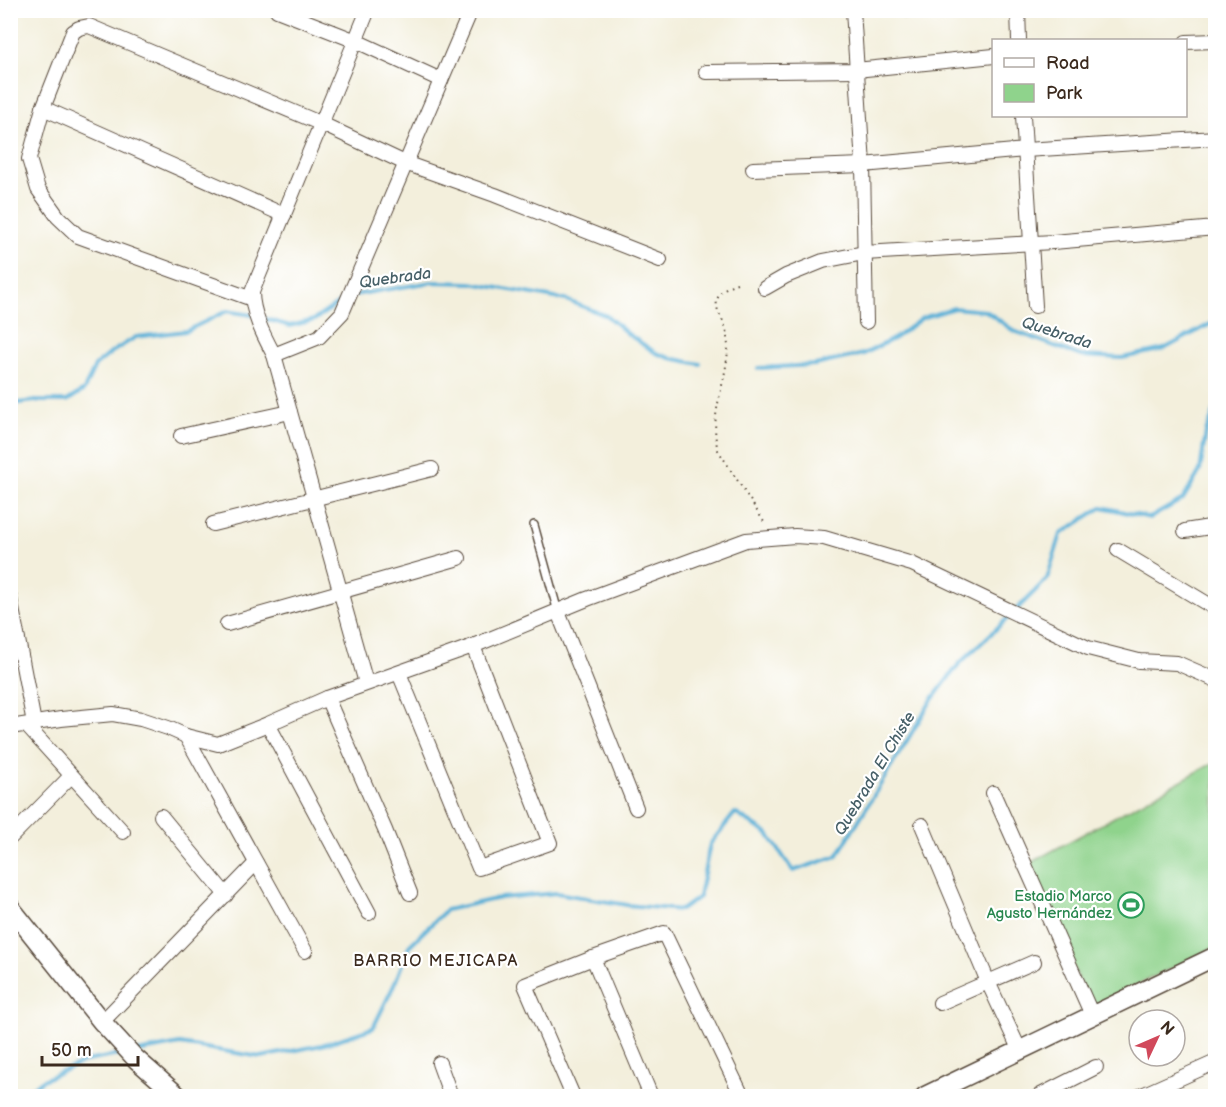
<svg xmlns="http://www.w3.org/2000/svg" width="1226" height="1107" viewBox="0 0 1226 1107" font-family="'Balsamiq Sans',sans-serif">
<rect width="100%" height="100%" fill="#fff"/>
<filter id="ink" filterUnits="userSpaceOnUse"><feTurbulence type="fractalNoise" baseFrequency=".0167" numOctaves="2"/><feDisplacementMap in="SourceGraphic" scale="12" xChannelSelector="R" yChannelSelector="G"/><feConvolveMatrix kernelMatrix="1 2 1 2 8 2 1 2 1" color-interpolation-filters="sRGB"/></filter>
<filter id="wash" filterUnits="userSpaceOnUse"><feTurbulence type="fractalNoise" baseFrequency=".008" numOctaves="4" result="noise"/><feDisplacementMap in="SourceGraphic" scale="24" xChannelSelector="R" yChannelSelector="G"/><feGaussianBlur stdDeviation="1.35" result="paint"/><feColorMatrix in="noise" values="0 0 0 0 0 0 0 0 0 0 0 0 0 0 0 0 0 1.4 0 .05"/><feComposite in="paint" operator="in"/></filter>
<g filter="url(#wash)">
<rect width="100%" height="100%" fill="#f3efdc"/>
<g fill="#8fd38c" stroke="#657e55" stroke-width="1.5">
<path d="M902,11H963V17L903,18Z"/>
<path d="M1215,762V947L1091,1007L1028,864Z"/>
</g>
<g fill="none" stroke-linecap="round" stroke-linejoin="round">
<g stroke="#5ab0d7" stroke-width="4">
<path d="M354,295L432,282L471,283L566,300L607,316L628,334L656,353L670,358L700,364"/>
<path d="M259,317L290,326L314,320L343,300"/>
<path d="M758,368L815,365L864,354L895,338L922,318L954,308L986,311L1014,331L1081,356L1122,358L1164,349L1216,321"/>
<path d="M10,404L35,401H67L84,390L95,366L112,352L136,337L186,331L227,311L252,315"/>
<path d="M1016,610L1047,579L1061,534L1102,507L1150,518L1183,499L1200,471L1206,432L1216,408"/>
<path d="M137,1052L180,1044L261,1057L322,1045L373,1028L395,983L409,946L446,910L500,898L557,893L627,905L681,910L699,897L710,844L735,813L768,834L793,871L837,856L931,701L959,664L1011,615"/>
<path d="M21,1096L43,1080L86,1061L124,1054"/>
</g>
</g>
</g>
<g filter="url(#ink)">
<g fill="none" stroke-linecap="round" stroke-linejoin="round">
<g stroke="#57483a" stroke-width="10">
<path id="service" d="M534,525L558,612"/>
</g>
<g stroke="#57483a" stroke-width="16">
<g id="minor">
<path d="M277,10L356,41L441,80"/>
<path d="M853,10L863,165L866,322"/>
<path d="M1018,10L1019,40"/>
<path d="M1186,42L1216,41"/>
<path d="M706,72L856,70L994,56"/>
<path d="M43,108L284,215"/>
<path d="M1023,116L1035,306"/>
<path d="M753,169L863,165L1025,150L1216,138"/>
<path d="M765,288L786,276L823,261L864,253L1053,242L1216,228"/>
<path d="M252,299L78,236L58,217L38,189L29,159L43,108L73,32L79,28L89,26L322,124L405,163L495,195L660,260"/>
<path d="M274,355L319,337L342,313L468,17"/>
<path d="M181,436L290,412"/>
<path d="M213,524L432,469"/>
<path d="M1185,531L1216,526"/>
<path d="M1118,550L1216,609"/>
<path d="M10,598L34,723"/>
<path d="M558,612L636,808"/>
<path d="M227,624L459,558"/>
<path d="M399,673L479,868L550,843L473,646"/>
<path d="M366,683L274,355C264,336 252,314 252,292L368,10"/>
<path d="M327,698L385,830L410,893"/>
<path d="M268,724L369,913"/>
<path d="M26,725L123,832"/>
<path d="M10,727L61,719L113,714L141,719L168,728L186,736L218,744L268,724L327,698L473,646L587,599L746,540L795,536L824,538L912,564L1088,648L1139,661L1177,663L1216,680"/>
<path d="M186,736L305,951"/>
<path d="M993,793L1092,1015"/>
<path d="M161,816L226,895"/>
<path d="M922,825L988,982L1020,1051"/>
<path d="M10,838L71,776"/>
<path d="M593,958L651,1096"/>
<path d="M940,1003L1034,962"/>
<path d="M102,1022L256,863"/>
<path d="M439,1063L451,1096"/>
<path d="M573,1096L525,985L593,958L664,933L742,1096"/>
<path d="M1039,1096L1096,1067"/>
<path d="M1140,1096L1216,1062"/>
</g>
</g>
<g stroke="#57483a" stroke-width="21">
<g id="tertiary">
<path d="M10,907L102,1022L136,1059L178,1096"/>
<path d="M925,1096L1216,956"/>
</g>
</g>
<path stroke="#57483a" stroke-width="2" stroke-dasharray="1.5 4.5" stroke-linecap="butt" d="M737,283C728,286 720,290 717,300C715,310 722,317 725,326C727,332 727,339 728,345C728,381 708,414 718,450L766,525"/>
<use href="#service" stroke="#fff" stroke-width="7"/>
<use href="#minor" stroke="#fff" stroke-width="14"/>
<use href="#tertiary" stroke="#fff" stroke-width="18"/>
</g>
</g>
<defs>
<g id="stadium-ring" transform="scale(1.35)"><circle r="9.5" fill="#fff" stroke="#2e9e5b" stroke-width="1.5"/><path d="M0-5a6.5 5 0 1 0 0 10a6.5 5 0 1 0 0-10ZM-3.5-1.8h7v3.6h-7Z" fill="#2e9e5b"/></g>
</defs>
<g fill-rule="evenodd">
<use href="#stadium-ring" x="1131" y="905"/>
</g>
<g text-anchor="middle" stroke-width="4.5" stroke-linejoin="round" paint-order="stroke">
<g font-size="15" fill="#27864d" stroke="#fff" text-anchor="end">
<text x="1112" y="901">Estadio Marco<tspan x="1112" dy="17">Agusto Hernández</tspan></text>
</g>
<g font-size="16" font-style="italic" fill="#476068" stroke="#fff">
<text transform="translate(395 277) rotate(-8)" y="6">Quebrada</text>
<text transform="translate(1057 332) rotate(18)" y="6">Quebrada</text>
<text transform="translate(874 773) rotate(-59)" y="6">Quebrada El Chiste</text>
</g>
<g font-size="16" letter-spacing="1.5" fill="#3b2a1e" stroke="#fff">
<text x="436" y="966">BARRIO MEJICAPA</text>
</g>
</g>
<rect width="1226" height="1107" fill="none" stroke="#fff" stroke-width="36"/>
<rect x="992" y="39" width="195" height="78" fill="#ffffff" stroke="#b1aaa5" stroke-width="1.5"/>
<rect x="1004" y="58" width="30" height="9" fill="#ffffff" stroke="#b1aaa5" stroke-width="1.5"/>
<text x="1046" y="69" font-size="18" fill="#3b2a1e">Road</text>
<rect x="1004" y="84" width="30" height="18" fill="#8fd38c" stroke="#b1aaa5" stroke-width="1.5"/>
<text x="1046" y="99" font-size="18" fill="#3b2a1e">Park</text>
<g transform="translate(1157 1038) rotate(46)"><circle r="28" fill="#ffffff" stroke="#b1aaa5" stroke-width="1.5"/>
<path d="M0-4.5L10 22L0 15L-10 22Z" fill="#d1495b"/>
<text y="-9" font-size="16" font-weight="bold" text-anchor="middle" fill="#3b2a1e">N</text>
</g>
<path d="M42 1056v9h96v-9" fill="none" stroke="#3b2a1e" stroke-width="3"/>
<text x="51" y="1056" font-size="18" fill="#3b2a1e" stroke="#ffffff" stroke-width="4.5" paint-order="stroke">50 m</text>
</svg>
